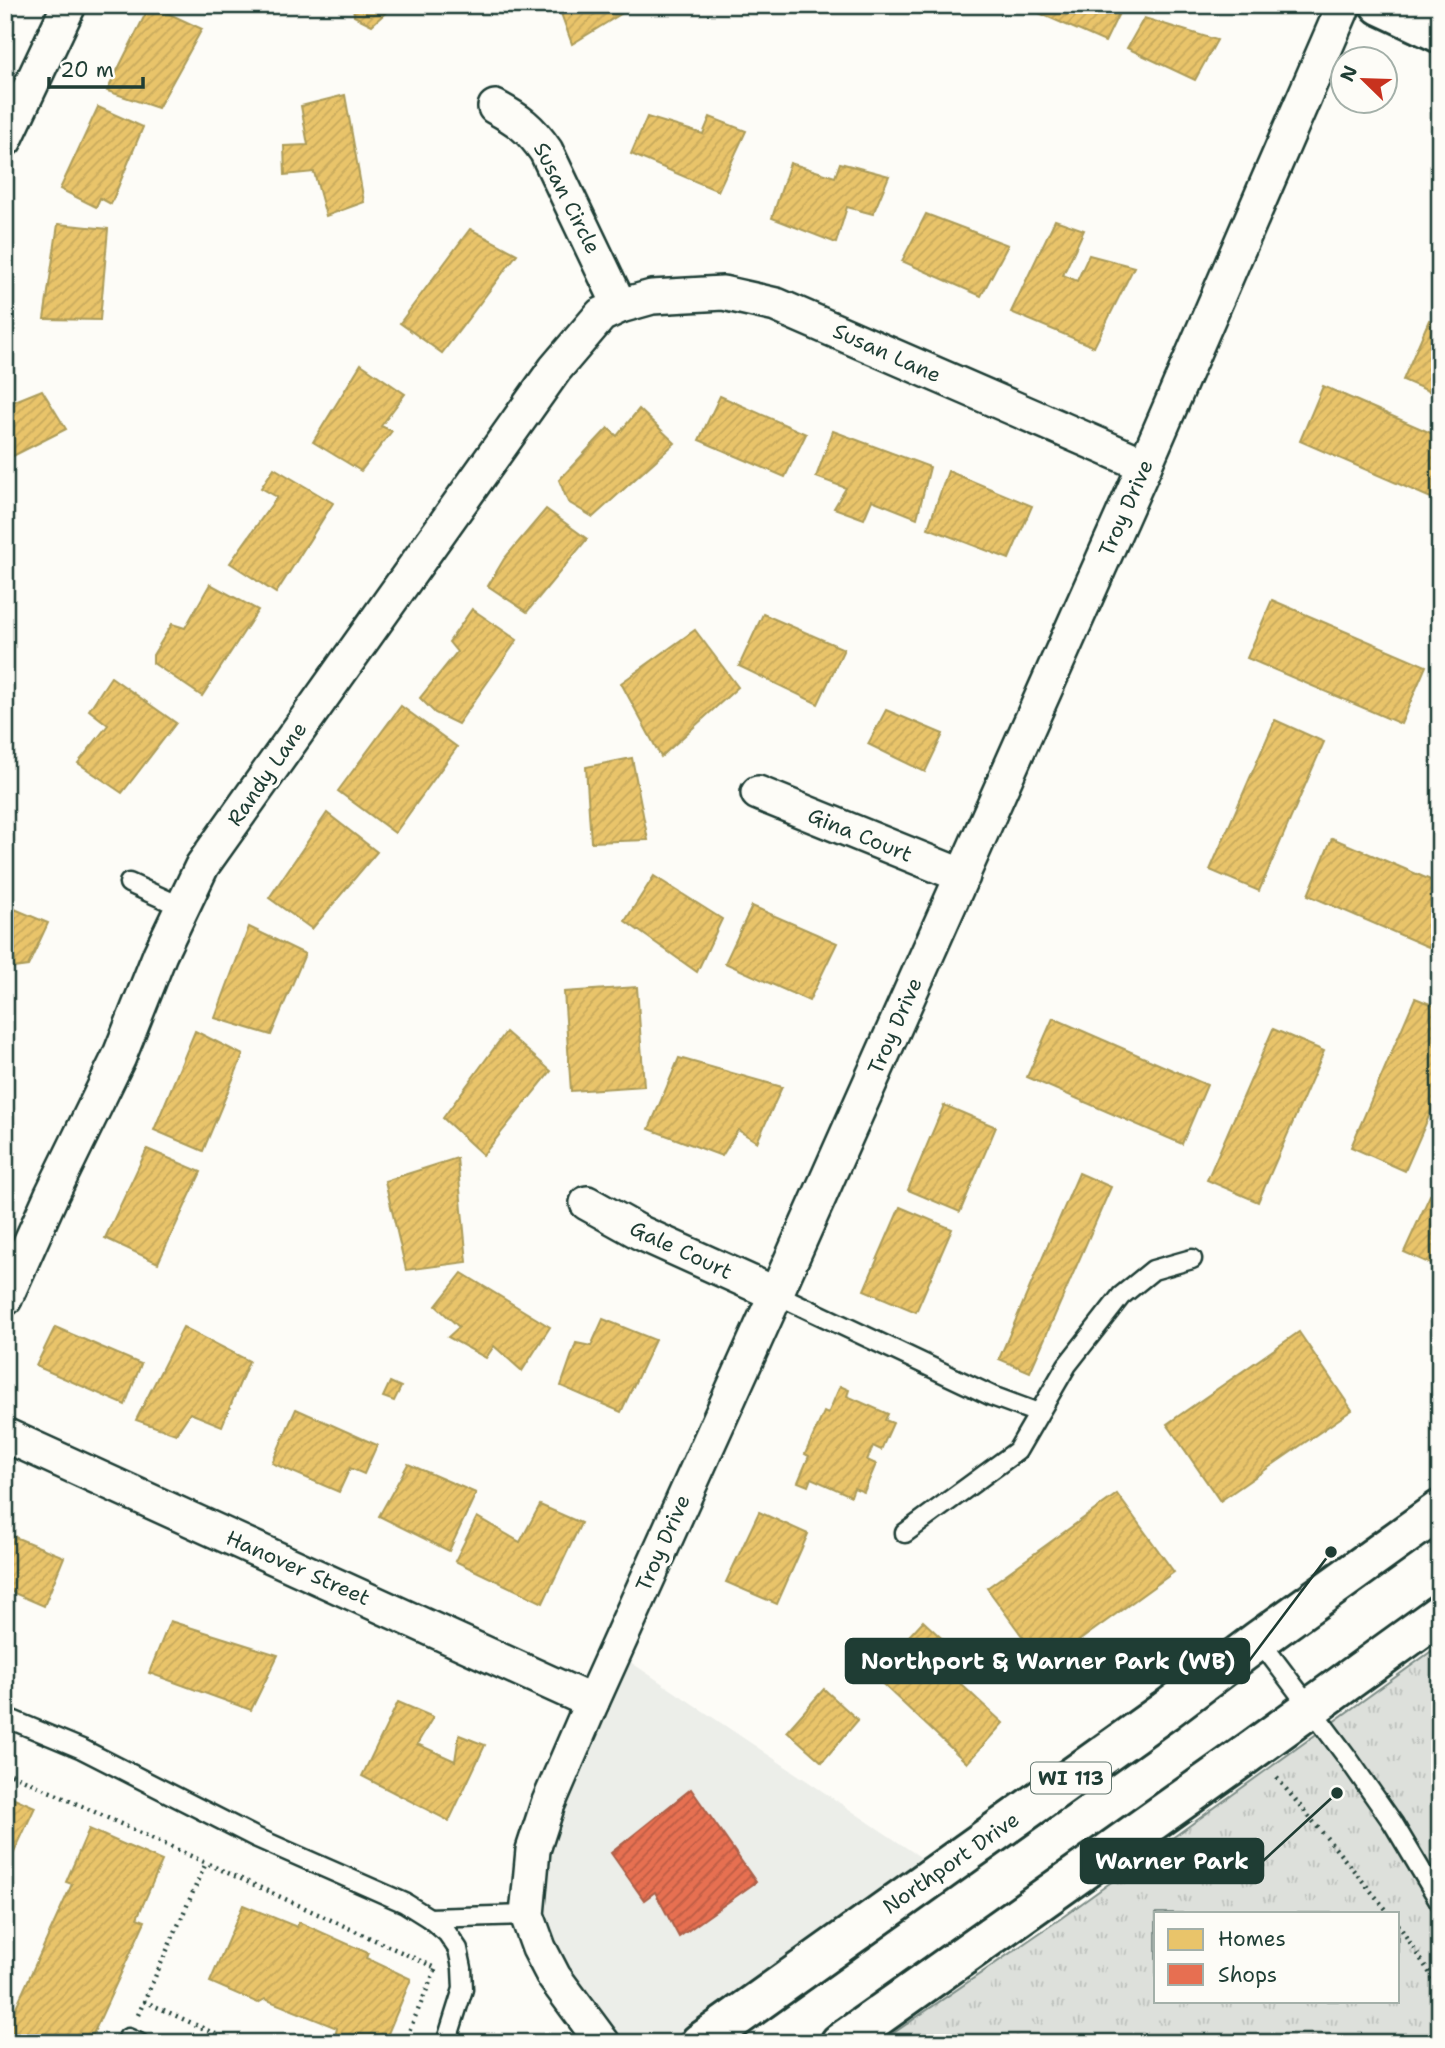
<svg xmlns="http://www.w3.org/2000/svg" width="1445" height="2048" viewBox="0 0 1445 2048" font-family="'Shantell Sans',sans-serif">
<defs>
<pattern id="park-tufts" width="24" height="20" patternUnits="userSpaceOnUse" patternTransform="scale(1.75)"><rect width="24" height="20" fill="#dde0db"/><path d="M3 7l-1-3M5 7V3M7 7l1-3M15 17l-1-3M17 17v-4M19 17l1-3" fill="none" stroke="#bdc1bd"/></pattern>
<pattern id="homes-hatch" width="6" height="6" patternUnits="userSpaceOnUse" patternTransform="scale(1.75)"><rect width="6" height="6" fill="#e9c46a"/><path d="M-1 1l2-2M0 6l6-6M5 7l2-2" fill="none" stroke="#c7a95c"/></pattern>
<pattern id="shops-hatch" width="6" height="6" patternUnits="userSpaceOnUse" patternTransform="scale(1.75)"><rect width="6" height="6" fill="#e76f51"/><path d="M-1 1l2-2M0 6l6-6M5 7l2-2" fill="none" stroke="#bb5c44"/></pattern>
</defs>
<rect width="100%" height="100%" fill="#fdfcf7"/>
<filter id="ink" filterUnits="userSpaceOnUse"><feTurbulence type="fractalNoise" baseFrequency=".0143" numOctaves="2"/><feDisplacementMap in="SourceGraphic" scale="14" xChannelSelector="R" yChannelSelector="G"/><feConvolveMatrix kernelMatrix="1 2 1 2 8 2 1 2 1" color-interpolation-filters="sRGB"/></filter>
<g filter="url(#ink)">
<path fill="#eceee9" d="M614,1651L941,1871L700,2043H603L528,1891Z"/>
<path fill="url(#park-tufts)" stroke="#7e8e88" stroke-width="2" fill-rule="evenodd" d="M1440,1645V2043H879L1060,1919ZM1156,1913H1398V2001H1156Z"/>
<g fill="url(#homes-hatch)" stroke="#ac9c5a" stroke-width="2">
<path d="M150,5L202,29L158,108L107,91Z"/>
<path d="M353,5H394L372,25L354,16Z"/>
<path d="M558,5H627L629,9L572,44Z"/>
<path d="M1021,5H1123L1105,42Z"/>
<path d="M1144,18L1217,40L1195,80L1127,48Z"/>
<path d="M345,95L364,202L326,216L314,172L285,175L284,146L308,145L301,106Z"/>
<path d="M98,107L143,127L111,204L100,198L96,207L60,189Z"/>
<path d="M647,117L703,134L710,117L746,131L718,191L631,154Z"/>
<path d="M790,163L835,177L840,163L889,176L873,214L847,207L836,243L772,218Z"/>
<path d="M926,214L1008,245L981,296L902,261Z"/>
<path d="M1055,220L1084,230L1063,275L1077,281L1089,255L1134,267L1094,347L1011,312Z"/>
<path d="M58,224L108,229L100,320L44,319Z"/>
<path d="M470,229L517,254L442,353L400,323Z"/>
<path d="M1429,320L1440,324V396L1403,380Z"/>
<path d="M361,364L405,394L381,426L392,431L361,471L313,442Z"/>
<path d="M1323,386L1440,437V502L1300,441Z"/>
<path d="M42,390L66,429L5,460V405Z"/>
<path d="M720,396L806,434L785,477L699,440Z"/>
<path d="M639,409L675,443L593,517L568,502L559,480L608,428L617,436Z"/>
<path d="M833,431L930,467L917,518L872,500L864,519L834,508L846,488L816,477Z"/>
<path d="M274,468L333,503L276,593L230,563L277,497L261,488Z"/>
<path d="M948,471L1032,506L1009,559L928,528Z"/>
<path d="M546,509L587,539L527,612L488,586L504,559Z"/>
<path d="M210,584L258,610L202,696L153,663V655L172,624L185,628Z"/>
<path d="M1272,600L1426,666L1401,724L1247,658Z"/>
<path d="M472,609L517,640L458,724L435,713L420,698L457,652L449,642Z"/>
<path d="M763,614L844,649L818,704L739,666Z"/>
<path d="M695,630L738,687L661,757L621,683Z"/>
<path d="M111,677L176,723L122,793L78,763L108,725L89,710Z"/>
<path d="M401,706L457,747L395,833L338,791Z"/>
<path d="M886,710L943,734L925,772L868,744Z"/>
<path d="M1275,720L1324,742L1259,891L1210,870Z"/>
<path d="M632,758L648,840L591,842L586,767Z"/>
<path d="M327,813L377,852L312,929L269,898Z"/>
<path d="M1332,838L1440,884V952L1308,895Z"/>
<path d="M654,876L722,919L697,972L625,921Z"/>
<path d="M5,905L48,923L28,966L5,969Z"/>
<path d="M752,906L837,943L809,1001L725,963Z"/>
<path d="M249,927L305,954L271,1035L215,1018Z"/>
<path d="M637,987L644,1086L571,1091L564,992Z"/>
<path d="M1415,998L1440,1008V1091L1405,1171L1351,1147Z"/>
<path d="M1053,1018L1207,1085L1182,1144L1027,1077Z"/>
<path d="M1273,1029L1324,1051L1258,1202L1207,1180Z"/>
<path d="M195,1031L243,1055L203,1151L154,1130Z"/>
<path d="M506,1032L551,1071L483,1155L443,1118Z"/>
<path d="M679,1058L782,1087L757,1142L738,1130L722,1156L649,1129Z"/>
<path d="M944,1105L996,1127L960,1212L908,1190Z"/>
<path d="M147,1149L201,1172L158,1263L105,1238Z"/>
<path d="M457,1158L467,1262L406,1270L385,1181Z"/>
<path d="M1079,1173L1111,1187L1030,1372L999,1359Z"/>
<path d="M1430,1195L1440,1200V1268L1404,1252Z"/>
<path d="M900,1207L952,1229L916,1312L864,1290Z"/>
<path d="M462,1273L550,1327L522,1371L494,1346L486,1358L448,1337L459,1327L436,1306Z"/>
<path d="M603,1319L655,1340L621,1412L561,1386L576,1343L591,1346Z"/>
<path d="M55,1327L141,1364L125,1405L36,1366Z"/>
<path d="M183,1327L249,1361L222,1426L190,1413L176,1434L136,1420Z"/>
<path d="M1299,1332L1352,1410L1220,1501L1167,1424Z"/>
<path d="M390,1382L401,1387L394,1401L383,1397Z"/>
<path d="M840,1386L849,1390L847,1396L888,1414L885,1420L893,1423L881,1450L873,1446L867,1460L876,1464L864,1492L854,1488L851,1496L811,1478L808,1486L798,1482L809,1456L805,1454L824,1412L828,1414Z"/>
<path d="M296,1409L377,1445L364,1474L350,1468L339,1492L272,1463Z"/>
<path d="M408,1464L476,1493L449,1551L379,1516Z"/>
<path d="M1117,1494L1174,1572L1044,1666L987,1588Z"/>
<path d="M540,1505L581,1523L543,1603L455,1561L477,1517L520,1542Z"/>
<path d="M759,1512L808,1534L777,1604L726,1582Z"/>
<path d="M5,1533L64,1557L44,1606L5,1589Z"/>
<path d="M170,1621L278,1655L251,1710L149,1673Z"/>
<path d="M923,1621L948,1644L934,1659L1003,1723L967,1763L873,1675Z"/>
<path d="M824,1689L858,1720L822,1762L787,1731Z"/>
<path d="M398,1702L433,1717L417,1744L455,1761L459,1735L485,1745L449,1821L362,1776Z"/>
<path d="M5,1794L35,1807L5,1872Z"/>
<path d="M89,1829L162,1861L137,1918L145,1921L89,2043H5V2031L72,1884L66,1882Z"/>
<path d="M243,1905L297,1927L299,1922L368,1953L366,1958L411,1979L384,2043H346L335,2037L337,2028L265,1999L258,2003L210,1982Z"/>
</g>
<path fill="url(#shops-hatch)" stroke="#ab6048" stroke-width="2" d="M691,1789L756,1882L679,1937L655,1892L644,1900L611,1853Z"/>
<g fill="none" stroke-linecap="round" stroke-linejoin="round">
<g stroke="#1f3d34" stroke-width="23">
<g id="service">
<path d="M129,883L182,907"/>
<path d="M776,1294L992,1396L1038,1413"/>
<path d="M905,1533L1017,1451L1067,1365L1121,1296L1153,1270L1192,1259"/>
<path d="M1259,1640L1347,1757L1393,1823L1440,1902"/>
<path d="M5,1717L82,1749L255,1837L405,1903L429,1918L447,1933L458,1949L462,1968L463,1989L446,2043"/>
<path d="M429,1918L527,1915"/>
<path d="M128,2038L139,2043"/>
</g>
</g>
<g stroke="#1f3d34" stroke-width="38">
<g id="minor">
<path d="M495,107C519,120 530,128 546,151L620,306"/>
<path d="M5,140L69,5"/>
<path d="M758,793L963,876"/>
<path d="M587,1203L641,1233L776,1294"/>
<path d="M5,1299L52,1194L119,1057L160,954L202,866L555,369L601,315L620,306L652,297L723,293L776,305L1145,465"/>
<path d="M5,1435L592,1702"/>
<path d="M603,2043L554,1977L539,1948L527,1915L533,1850L548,1804L592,1702L776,1294L1145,465L1344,5"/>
</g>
</g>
<g stroke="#1f3d34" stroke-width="44">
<path id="tertiary" d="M1380,5L1440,33"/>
</g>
<g stroke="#1f3d34" stroke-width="44">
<g id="primary">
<path d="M700,2043L1165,1711L1259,1640L1440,1510"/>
<path d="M840,2043L1240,1759L1440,1614"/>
</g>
</g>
<g stroke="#1f3d34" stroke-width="4.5" stroke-dasharray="2 5" stroke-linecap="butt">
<path d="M5,1771L436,1968L404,2043"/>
<path d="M1277,1778L1389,1913"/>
<path d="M1398,1924L1440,1989"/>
<path d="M144,2001L235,2043"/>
<path d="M138,2015L206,1863"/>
</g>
<use href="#service" stroke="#fdfcf7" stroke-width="18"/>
<use href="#minor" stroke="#fdfcf7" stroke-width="33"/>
<use href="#tertiary" stroke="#fdfcf7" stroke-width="38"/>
<use href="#primary" stroke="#fdfcf7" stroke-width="38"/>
</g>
</g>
<g text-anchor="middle" stroke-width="7" stroke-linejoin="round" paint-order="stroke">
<rect fill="#fdfcf7" stroke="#62766e" stroke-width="2" x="1031" y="1762.5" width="80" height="31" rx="5"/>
<g font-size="19" font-weight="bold" fill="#1f3d34">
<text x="1071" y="1785">WI 113</text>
</g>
<g font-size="21" fill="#1f3d34" stroke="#fdfcf7">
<text transform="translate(567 198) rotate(63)" y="7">Susan Circle</text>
<text transform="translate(887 353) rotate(24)" y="7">Susan Lane</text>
<text transform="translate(1126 508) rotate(-66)" y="7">Troy Drive</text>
<text transform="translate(267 774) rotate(-55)" y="7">Randy Lane</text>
<text transform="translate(860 835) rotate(22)" y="7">Gina Court</text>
<text transform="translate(895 1026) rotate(-66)" y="7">Troy Drive</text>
<text transform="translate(681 1250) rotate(25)" y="7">Gale Court</text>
<text transform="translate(663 1543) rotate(-66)" y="7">Troy Drive</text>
<text transform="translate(298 1568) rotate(24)" y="7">Hanover Street</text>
<text transform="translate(951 1863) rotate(-35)" y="7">Northport Drive</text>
</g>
</g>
<path fill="none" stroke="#1f3d34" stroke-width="2.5" d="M1331 1552L1249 1661M1337 1793L1263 1861"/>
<g fill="#1f3d34" stroke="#fdfcf7" stroke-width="2.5">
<circle cx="1331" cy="1552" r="7"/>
<circle cx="1337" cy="1793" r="7"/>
</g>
<g fill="#1f3d34" stroke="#1f3d34" stroke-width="2.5">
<rect x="846" y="1639" width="403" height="44" rx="7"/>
<rect x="1081" y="1839" width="182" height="44" rx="7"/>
</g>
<g font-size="23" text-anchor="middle" font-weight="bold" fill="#fff">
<text x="1048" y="1669">Northport &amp; Warner Park (WB)</text>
<text x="1172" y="1869">Warner Park</text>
</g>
<rect width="1445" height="2048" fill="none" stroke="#fdfcf7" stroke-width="28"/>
<rect x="14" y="14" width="1417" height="2020" fill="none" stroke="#1f3d34" stroke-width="2.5" filter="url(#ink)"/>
<rect x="1154" y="1912" width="245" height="91" fill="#fdfcf7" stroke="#a4b0a9" stroke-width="2"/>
<rect x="1168" y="1929" width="35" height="21" fill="#e9c46a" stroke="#a4b0a9" stroke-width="2"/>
<text x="1218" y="1946" font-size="21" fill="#1f3d34">Homes</text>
<rect x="1168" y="1964" width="35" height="21" fill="#e76f51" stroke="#a4b0a9" stroke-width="2"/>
<text x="1218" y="1982" font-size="21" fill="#1f3d34">Shops</text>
<g transform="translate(1364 80) rotate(293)"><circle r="33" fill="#fdfcf7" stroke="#a4b0a9" stroke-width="2"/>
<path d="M0-5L12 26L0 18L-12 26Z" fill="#c8321e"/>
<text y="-10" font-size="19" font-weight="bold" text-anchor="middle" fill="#1f3d34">N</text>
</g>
<path d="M49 77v10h94v-10" fill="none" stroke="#1f3d34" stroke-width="3.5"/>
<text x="60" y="77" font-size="21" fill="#1f3d34" stroke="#fdfcf7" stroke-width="5" paint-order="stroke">20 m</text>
</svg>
